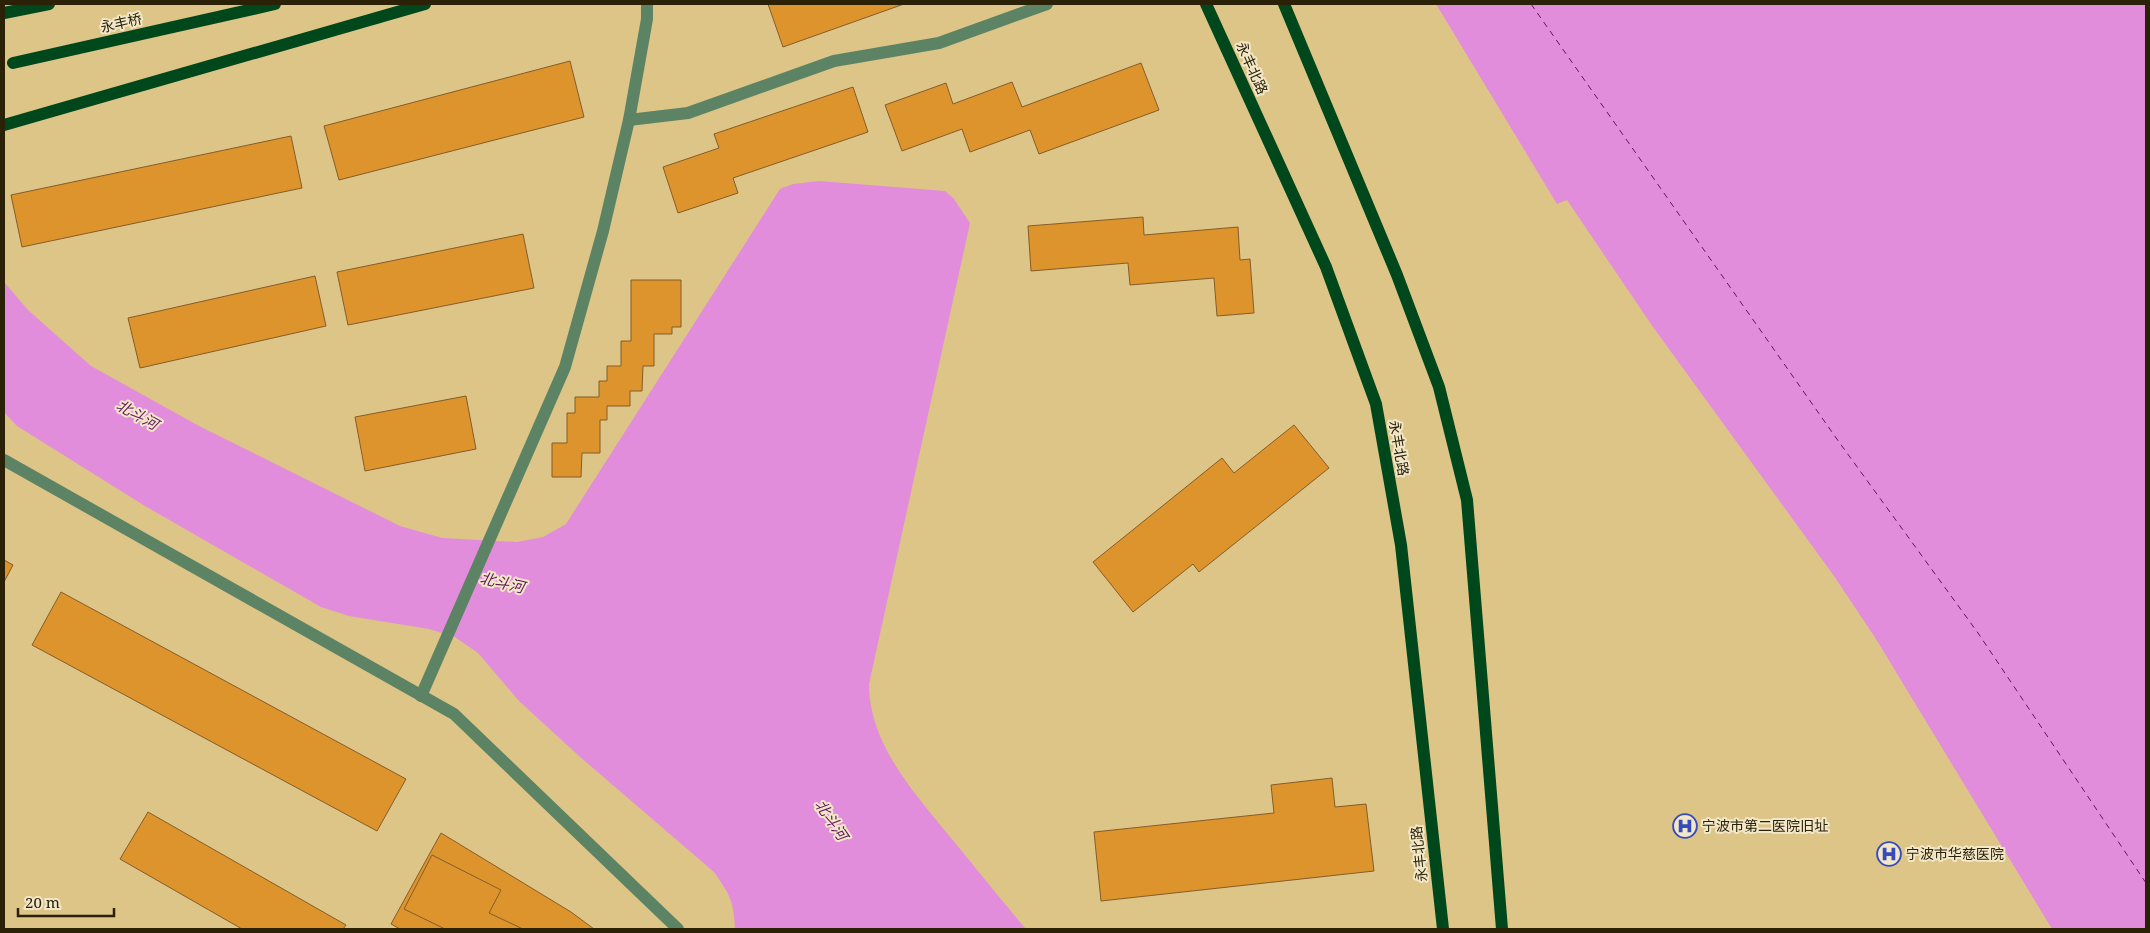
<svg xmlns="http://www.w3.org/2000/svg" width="2150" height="933" viewBox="0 0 2150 933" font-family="'Noto Serif','Noto Sans SC',serif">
<rect width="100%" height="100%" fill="#dcc586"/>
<g fill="#e28ddb">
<path d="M1436,4H2146V929H2052L1876,639L1834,576L1653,327L1567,200L1557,204Z"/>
<path d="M819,181L945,191L954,199L970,223L869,684C869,747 919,798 956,844C979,872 1002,901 1026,929H735C734,901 730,895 714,872L579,756L519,701L478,653L455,637L429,629L349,616L321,607L145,506L17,426L4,412V282L28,310L91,366L199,426L400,526L442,538L517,542L543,537L566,524L780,189L793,184Z"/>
</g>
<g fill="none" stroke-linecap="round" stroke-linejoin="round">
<path stroke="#61165e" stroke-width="1" stroke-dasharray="6 5" stroke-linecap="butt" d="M1531,4L1839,442L1978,633L2146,883"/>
</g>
<g fill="#dd942d" stroke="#855c2a">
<path d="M768,4H904L783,47Z"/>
<path d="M570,61L584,117L339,180L324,126Z"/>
<path d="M1141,63L1159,110L1039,154L1030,130L970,152L962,129L902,151L885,105L946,83L953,104L1012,82L1022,107Z"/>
<path d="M853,87L868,132L733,178L738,193L678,213L663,167L719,148L714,134Z"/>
<path d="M291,136L302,188L22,247L11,195Z"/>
<path d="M1143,217L1144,235L1238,227L1240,260L1250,259L1254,313L1217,316L1214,278L1130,285L1128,263L1031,271L1028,226Z"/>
<path d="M523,234L534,288L348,325L337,272Z"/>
<path d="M315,276L326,326L140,368L128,318Z"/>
<path d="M631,280H681V327H672V334H654V366H643L642,391H630V406H607V420H600V453H582L581,477H552V443H567V413H575V397H599V381H607V366H621V341H631Z"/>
<path d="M466,396L476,449L365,471L355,417Z"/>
<path d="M1294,425L1329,468L1199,572L1193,564L1133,612L1093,562L1222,458L1234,473Z"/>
<path d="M4,560L13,565L4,582Z"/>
<path d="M61,592L406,779L377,831L32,645Z"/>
<path d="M1332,778L1335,807L1366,804L1374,871L1101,901L1094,832L1274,813L1271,785Z"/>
<path d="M148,812L346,925L343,929H242L120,859Z"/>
<path d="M441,833L571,912L594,929H400L391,924Z"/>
<path d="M432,855L501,890L489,913L523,929H445L404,909Z"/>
</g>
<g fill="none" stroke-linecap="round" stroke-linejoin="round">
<g stroke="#5d8365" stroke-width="12">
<path d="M629,120L688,113L834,61L939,43L1047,4"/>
<path d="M4,460L454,714L678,929"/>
<path d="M421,696L565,367L603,231L629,120L647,19V4"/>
</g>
<g stroke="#00471c" stroke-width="12">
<path d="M1206,4L1326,267L1376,404L1401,545L1443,929"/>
<path d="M1284,4L1397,275L1439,387L1467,500L1502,929"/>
<path d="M4,13L49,4"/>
<path d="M4,125L425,4"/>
</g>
<path stroke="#00471c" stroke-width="12" d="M13,63L275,4"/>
</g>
<defs>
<g id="hospital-ring" transform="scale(1.25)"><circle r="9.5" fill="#f2e7c8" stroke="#364bbd" stroke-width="1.5"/><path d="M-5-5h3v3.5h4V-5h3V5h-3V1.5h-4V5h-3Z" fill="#364bbd"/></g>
</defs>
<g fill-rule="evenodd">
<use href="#hospital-ring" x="1685" y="826"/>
<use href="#hospital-ring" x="1889" y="854"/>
</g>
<g text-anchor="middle" stroke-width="4" stroke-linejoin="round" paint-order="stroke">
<g font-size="14" fill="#2a2107" stroke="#f2e7c8">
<text transform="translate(121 23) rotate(-13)" y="5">永丰桥</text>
<text transform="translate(1252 68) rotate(66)" y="5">永丰北路</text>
<text transform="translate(1399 448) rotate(80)" y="5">永丰北路</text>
<text transform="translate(1419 854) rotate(-96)" y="5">永丰北路</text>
</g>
<g font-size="14" fill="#2a2107" stroke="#f2e7c8" text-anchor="start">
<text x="1702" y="831">宁波市第二医院旧址</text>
<text x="1906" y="859">宁波市华慈医院</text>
</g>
<g font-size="15" font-style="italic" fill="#61165e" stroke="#f2e7c8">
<text transform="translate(137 415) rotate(29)" y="5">北斗河</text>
<text transform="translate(502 583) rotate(13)" y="5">北斗河</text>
<text transform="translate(831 820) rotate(56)" y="5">北斗河</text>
</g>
</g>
<rect width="2150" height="933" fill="none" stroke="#2a2107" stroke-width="10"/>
<path d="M18 908v8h96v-8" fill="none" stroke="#2a2107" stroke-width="2.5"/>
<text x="25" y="908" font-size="15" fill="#2a2107" stroke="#f2e7c8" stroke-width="4" paint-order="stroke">20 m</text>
</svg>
